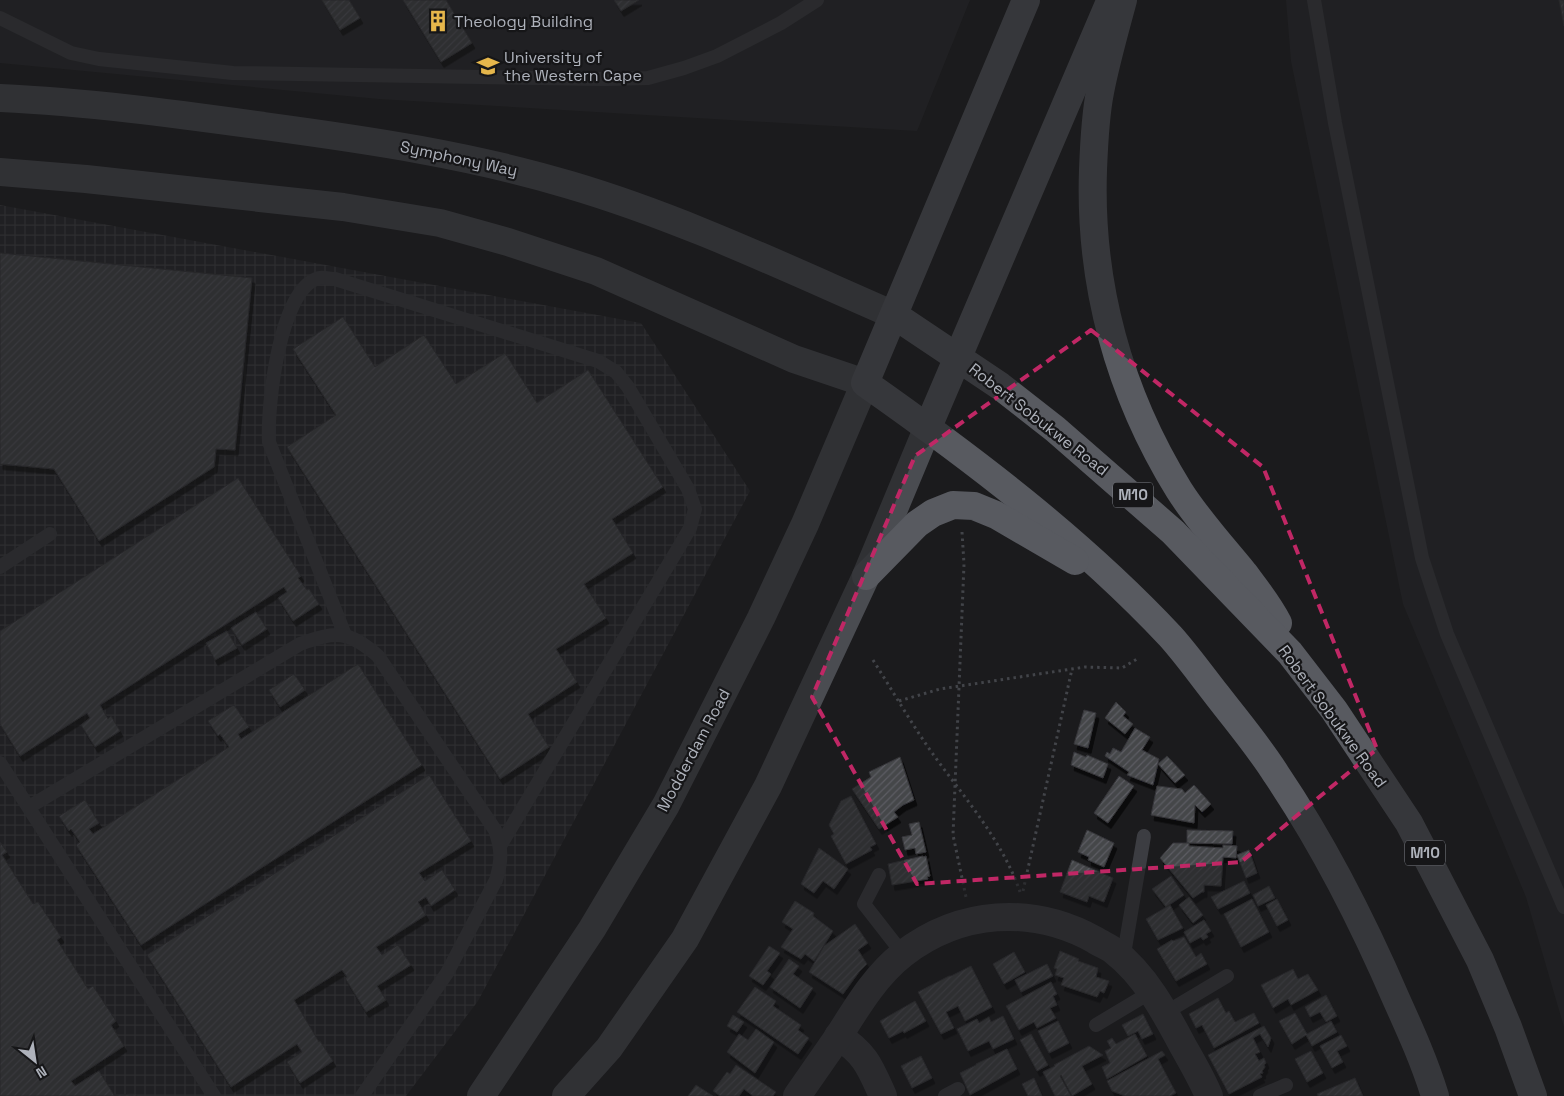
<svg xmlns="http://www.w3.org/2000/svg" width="1564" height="1096" viewBox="0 0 1564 1096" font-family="'Space Grotesk',sans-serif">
<defs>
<pattern id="industrial-grid" width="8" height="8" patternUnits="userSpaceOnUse" patternTransform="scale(1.25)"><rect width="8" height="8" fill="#27272a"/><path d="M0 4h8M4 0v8" fill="none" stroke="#444447"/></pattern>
<pattern id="building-hatch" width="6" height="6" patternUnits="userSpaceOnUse" patternTransform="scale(1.25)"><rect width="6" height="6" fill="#45464a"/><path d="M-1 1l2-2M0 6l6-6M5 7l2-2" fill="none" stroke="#5d5e62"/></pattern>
<filter id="shadow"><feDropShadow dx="3" dy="5.5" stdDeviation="0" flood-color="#0009"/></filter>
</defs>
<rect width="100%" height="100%" fill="#1b1b1d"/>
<g fill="#27272a">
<path d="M0,0H970L917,131L379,99L0,63Z"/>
<path d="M1286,0H1564V1027L1526,897L1403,604L1291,61Z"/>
</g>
<path fill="url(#industrial-grid)" d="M0,205L641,323L750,491L478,1001L406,1096H0Z"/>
<g fill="url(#building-hatch)" stroke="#353539" filter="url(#shadow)">
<path d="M322,0H349L360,18L340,30Z"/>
<path d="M403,0H446L472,43L441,62Z"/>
<path d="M614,0H639L621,11Z"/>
<path d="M1559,0H1564V26Z"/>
<path d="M0,253L252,278L235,450L216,449L214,467L99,541L54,469L0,464Z"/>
<path d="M343,317L375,367L424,335L456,384L505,353L537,403L588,370L663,487L612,519L633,553L584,584L606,618L556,649L577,682L528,714L549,747L500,779L287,447L336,415L293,349Z"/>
<path d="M238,478L301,576L298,578L307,590L309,589L319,604L293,621L278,598L287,592L284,587L100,705L108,719L111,716L120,731L95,747L81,725L90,718L87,713L20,756L0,724V631Z"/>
<path d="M256,612L267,629L242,645L231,628Z"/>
<path d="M227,631L237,648L215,660L206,643Z"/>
<path d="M358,664L422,765L141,945L76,845L80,842L71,829L69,831L59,816L85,800L99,823L89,829L93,834L229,747L220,734L218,736L208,721L234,705L249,727L238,734L241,739Z"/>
<path d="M294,674L305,690L280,707L269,690Z"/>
<path d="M1116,702L1126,712L1123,716L1133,724L1125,734L1105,718Z"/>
<path d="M1084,710L1096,713L1088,748L1074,744Z"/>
<path d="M1135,728L1150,737L1142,750L1159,759L1153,785L1127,775L1129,772L1105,756L1107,752L1110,754L1113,748L1121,752Z"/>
<path d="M1074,752L1086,757L1087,755L1108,764L1103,778L1071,765Z"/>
<path d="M1167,756L1185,775L1175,783L1158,764Z"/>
<path d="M900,757L914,800L903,805L894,812L898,817L879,829L852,789L871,777L869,772Z"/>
<path d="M429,775L471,841L419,873L425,881L442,870L455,890L431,906L426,897L418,902L426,915L376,947L382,955L398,945L411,965L377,986L386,1000L366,1012L345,978L347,977L342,970L294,1000L319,1042L320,1041L333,1061L300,1083L287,1062L302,1052L297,1044L231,1087L147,955Z"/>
<path d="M1119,776L1134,786L1108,823L1094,813Z"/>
<path d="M1194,785L1211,804L1202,812L1195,805L1194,823L1151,815L1157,786L1182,789L1185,793Z"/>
<path d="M851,796L876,844L870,847L872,850L846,864L831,836L834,834L829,825L841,801Z"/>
<path d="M919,822L926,852L916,854L915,848L905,850L902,837L912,835L909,824Z"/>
<path d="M1087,830L1114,843L1104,867L1088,860L1089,857L1078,852Z"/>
<path d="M1187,830L1233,831L1232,844L1187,843Z"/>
<path d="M0,842L7,852L2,855L33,904L38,902L61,937L57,940L88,989L93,986L116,1021L111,1025L124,1046L71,1081L75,1086L99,1071L114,1095L136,1094L137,1096H0Z"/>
<path d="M1173,843H1189V846L1223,848V845L1237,846L1236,858L1223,857L1221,886L1204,885V892H1202L1193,898L1160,858Z"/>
<path d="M819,848L848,869L834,889L823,881L814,893L801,884Z"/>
<path d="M1249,850L1257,873L1246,878L1237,855Z"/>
<path d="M923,856V857L926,856L930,876L927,877L928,879L892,885L888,864Z"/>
<path d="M1072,860L1113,878L1104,902L1089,896L1087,902L1060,892Z"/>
<path d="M1171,876L1184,895L1166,907L1152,889Z"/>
<path d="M1244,881L1250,893L1218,909L1211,897Z"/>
<path d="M1269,886L1275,898L1258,906L1253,895Z"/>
<path d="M1189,897L1203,915L1193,923L1179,905Z"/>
<path d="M1252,899L1269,932L1241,947L1224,914Z"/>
<path d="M1277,899L1288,920L1277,926L1266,905Z"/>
<path d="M795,901L814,913L813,916L833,931L814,961L805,954L801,959L781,947L793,929L782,922Z"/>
<path d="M1170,905L1183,928L1158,940L1146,919Z"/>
<path d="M1204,920L1211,931L1206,934L1208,937L1203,940L1201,937L1190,943L1184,932Z"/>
<path d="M855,924L868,943L858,950L867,964L859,972L843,994L809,972L824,946Z"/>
<path d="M1184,937L1196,957L1201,953L1207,964L1176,981L1157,949L1172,940L1173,941Z"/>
<path d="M769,946L780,953L767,971L771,974L763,985L749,976Z"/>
<path d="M1060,951L1079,959L1078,961L1098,968L1096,977L1109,981L1104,993L1100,991L1097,997L1061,985L1064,978L1055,975L1057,969L1054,968Z"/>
<path d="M1014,952L1025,972L1004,984L993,964Z"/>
<path d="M789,959L799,966L793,974L813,988L800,1008L770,987Z"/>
<path d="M1047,964L1053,976L1021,992L1015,980Z"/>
<path d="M971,966L992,1007L965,1021L958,1006L946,1012L954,1028L941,1034L918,992L949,976H951Z"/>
<path d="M1293,969L1298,979L1308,974L1318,990L1291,1005L1288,999L1273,1008L1261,985Z"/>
<path d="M1051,982L1057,994L1053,996L1057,1005L1050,1008L1056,1018L1037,1028L1034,1022L1019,1030L1006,1006Z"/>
<path d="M755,987L776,1001L773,1006L801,1025L798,1030L809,1038L798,1054L737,1012Z"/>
<path d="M1326,995L1337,1016L1326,1022L1320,1012L1310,1017L1305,1007Z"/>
<path d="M1218,998L1226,1013L1229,1011L1235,1022L1254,1013L1259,1023L1214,1048L1202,1025L1196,1028L1189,1014Z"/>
<path d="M915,1001L926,1021L904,1033L903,1031L889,1038L880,1021Z"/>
<path d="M1295,1013L1307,1034L1331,1021L1337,1032L1312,1046L1306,1035L1292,1044L1279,1021Z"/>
<path d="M1143,1014L1153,1034L1142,1039L1138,1031L1128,1036L1122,1025Z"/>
<path d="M733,1015L744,1022L737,1032L727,1026Z"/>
<path d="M1003,1016L1014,1039L993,1049L989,1041L968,1051L957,1029L977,1019L979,1023L989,1017L991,1022Z"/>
<path d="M1058,1021L1069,1043L1049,1053L1038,1031Z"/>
<path d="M1264,1026L1271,1038L1268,1047L1260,1034L1253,1038L1260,1052L1255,1054L1259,1061L1264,1058L1266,1063L1264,1065L1265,1067L1262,1071L1263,1073L1260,1074L1262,1077L1229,1094L1208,1055Z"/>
<path d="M756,1029L774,1042L755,1073L727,1052L739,1034L748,1040Z"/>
<path d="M1031,1034L1048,1065L1037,1071L1020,1040Z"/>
<path d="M1135,1034L1147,1056L1107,1079L1102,1067L1110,1063L1105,1051L1111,1048L1107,1041L1112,1038L1116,1044Z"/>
<path d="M1341,1035L1347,1046L1337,1051L1343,1062L1332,1068L1320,1046Z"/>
<path d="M1089,1046L1103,1055L1082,1066L1092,1084L1072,1096L1061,1075L1060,1076L1071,1096H1055L1043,1072L1055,1066L1054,1065Z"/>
<path d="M1007,1049L1017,1069L970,1095L960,1073L976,1065V1064Z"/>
<path d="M1162,1051L1165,1055L1158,1059L1176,1093L1170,1096H1125L1112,1091L1107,1081Z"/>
<path d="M1311,1051L1323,1073L1307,1082L1295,1059Z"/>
<path d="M921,1056L932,1078L912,1088L901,1066Z"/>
<path d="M736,1065L776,1092L773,1096H753L744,1089L739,1096H720L713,1091L727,1072L730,1074Z"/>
<path d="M1034,1078L1042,1096H1028L1022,1084Z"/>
<path d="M1355,1078L1363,1096H1318L1317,1094Z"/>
<path d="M696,1085L713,1096H688Z"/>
</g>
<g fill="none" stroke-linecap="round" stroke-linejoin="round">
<g stroke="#424449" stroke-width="3" stroke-dasharray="2.5 4" stroke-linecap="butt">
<path d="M962,532L964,564L953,835L966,897"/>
<path d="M873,660C892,690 910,721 930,750C962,795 1002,839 1020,892"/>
<path d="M899,701L940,689L960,686L1085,667L1122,668L1137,659"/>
<path d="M1023,891L1072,669"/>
</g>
<g stroke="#3c3d42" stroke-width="14">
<path d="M1314,0L1335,123L1422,558L1447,634L1564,907"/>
<path d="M0,18L71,53L99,59L233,73L604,79L648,78L684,68L717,56L781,23L817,0"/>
<path d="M0,567L50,534"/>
<path d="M345,635L269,442C267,408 279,288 319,278C324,277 330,279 335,279L598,361L616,372L628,387L688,489L695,509L690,528L679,547L500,846"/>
<path d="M0,763L214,1096"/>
<path d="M29,807L300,644C336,631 348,630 378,656L495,830C502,850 502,860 496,880L447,973L362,1096"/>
<path d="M879,875L864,904L903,954"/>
<path d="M1123,960L1144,836"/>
<path d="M1165,1013L1227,976"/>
<path d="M1096,1025L1151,992"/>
<path d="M945,1096L958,1089"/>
<path d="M1260,1096L1286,1085"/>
</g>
<g stroke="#3c3d42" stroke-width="28">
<path d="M838,1036C866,1054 870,1067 883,1096"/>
<path d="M797,1096C811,1076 824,1057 838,1037C857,1007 875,976 903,954C960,910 1032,905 1095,940C1101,944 1109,947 1114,951C1145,975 1165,1012 1183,1046C1192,1062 1202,1079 1209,1096"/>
</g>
<g stroke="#4a4c51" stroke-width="28">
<path d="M0,98C89,102 176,114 264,126C368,140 470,155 570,185C682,218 788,269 894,315"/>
<path d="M0,172L86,179L343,207L440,223L508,242L596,271L794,359L865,383L805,524L761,618L666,805L592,929L481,1096"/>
<path d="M566,1096L609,1048L685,939L768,786L866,576L928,427"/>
</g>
<g stroke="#585a60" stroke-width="28">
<path d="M1026,0L865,383C973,459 1080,540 1171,637C1187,655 1202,676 1217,695C1237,721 1259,747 1276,774C1324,845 1363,922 1397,1001C1411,1032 1425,1063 1435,1096"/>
<path d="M1123,0C1115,30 1106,61 1100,92C1095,117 1094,144 1093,170C1089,284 1119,393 1179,490C1198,520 1222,546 1244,573C1256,589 1269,605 1278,623"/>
<path d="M894,315L1000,386L1055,429L1173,532L1290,653L1334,710L1409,823L1480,960L1508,1027L1533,1096"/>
<path d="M928,427L1108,6"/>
<path d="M866,576L917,524L933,513L953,505L974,506L996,515L1075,561"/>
</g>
</g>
<path d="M0 0H1564V1096H0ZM1091,330L1263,467L1377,749L1241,862L917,884L812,697L915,456Z" fill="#1b1b1d" fill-opacity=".55" fill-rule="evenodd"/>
<path fill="none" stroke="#c02765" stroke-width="4" stroke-dasharray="10 6" stroke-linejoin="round" d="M1091,330L1263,467L1377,749L1241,862L917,884L812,697L915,456Z"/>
<defs>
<g id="building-bare" transform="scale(1.725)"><path d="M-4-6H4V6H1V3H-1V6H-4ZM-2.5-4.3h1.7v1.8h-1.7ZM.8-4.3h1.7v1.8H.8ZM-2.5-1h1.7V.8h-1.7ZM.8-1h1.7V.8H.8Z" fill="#e5b64b" stroke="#161618" stroke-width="2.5" paint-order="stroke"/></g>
<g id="university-bare" transform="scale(1.725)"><path d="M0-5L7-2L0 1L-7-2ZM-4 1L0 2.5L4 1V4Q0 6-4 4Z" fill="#e5b64b" stroke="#161618" stroke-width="2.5" paint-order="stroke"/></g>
</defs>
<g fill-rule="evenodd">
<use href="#building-bare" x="438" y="21"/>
<use href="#university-bare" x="488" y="66"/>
</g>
<g text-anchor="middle" stroke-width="4.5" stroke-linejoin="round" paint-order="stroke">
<g fill="#161618" stroke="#80838a" stroke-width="1">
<rect x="1113" y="482.5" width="40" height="25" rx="4"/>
<rect x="1405" y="840.5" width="40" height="25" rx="4"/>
</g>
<g font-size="15" font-weight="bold" fill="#aeb2bb">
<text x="1133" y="500">M10</text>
<text x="1425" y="858">M10</text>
</g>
<g font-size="16" fill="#aeb2bb" stroke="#161618" text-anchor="start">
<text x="454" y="27">Theology Building</text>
<text x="504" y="63">University of<tspan x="504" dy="18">the Western Cape</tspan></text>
</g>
<g font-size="16" fill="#aeb2bb" stroke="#161618">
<text transform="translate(459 158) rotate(12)" y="6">Symphony Way</text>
<text transform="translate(1039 419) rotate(38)" y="6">Robert Sobukwe Road</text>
<text transform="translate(1333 716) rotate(54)" y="6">Robert Sobukwe Road</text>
<text transform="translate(693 750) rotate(-62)" y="6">Modderdam Road</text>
</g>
</g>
<g transform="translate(35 1061) rotate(150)" stroke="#161618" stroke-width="4" paint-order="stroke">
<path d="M0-4L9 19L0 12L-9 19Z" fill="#aeb2bb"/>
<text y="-8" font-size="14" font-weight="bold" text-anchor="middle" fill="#aeb2bb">N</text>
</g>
</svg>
